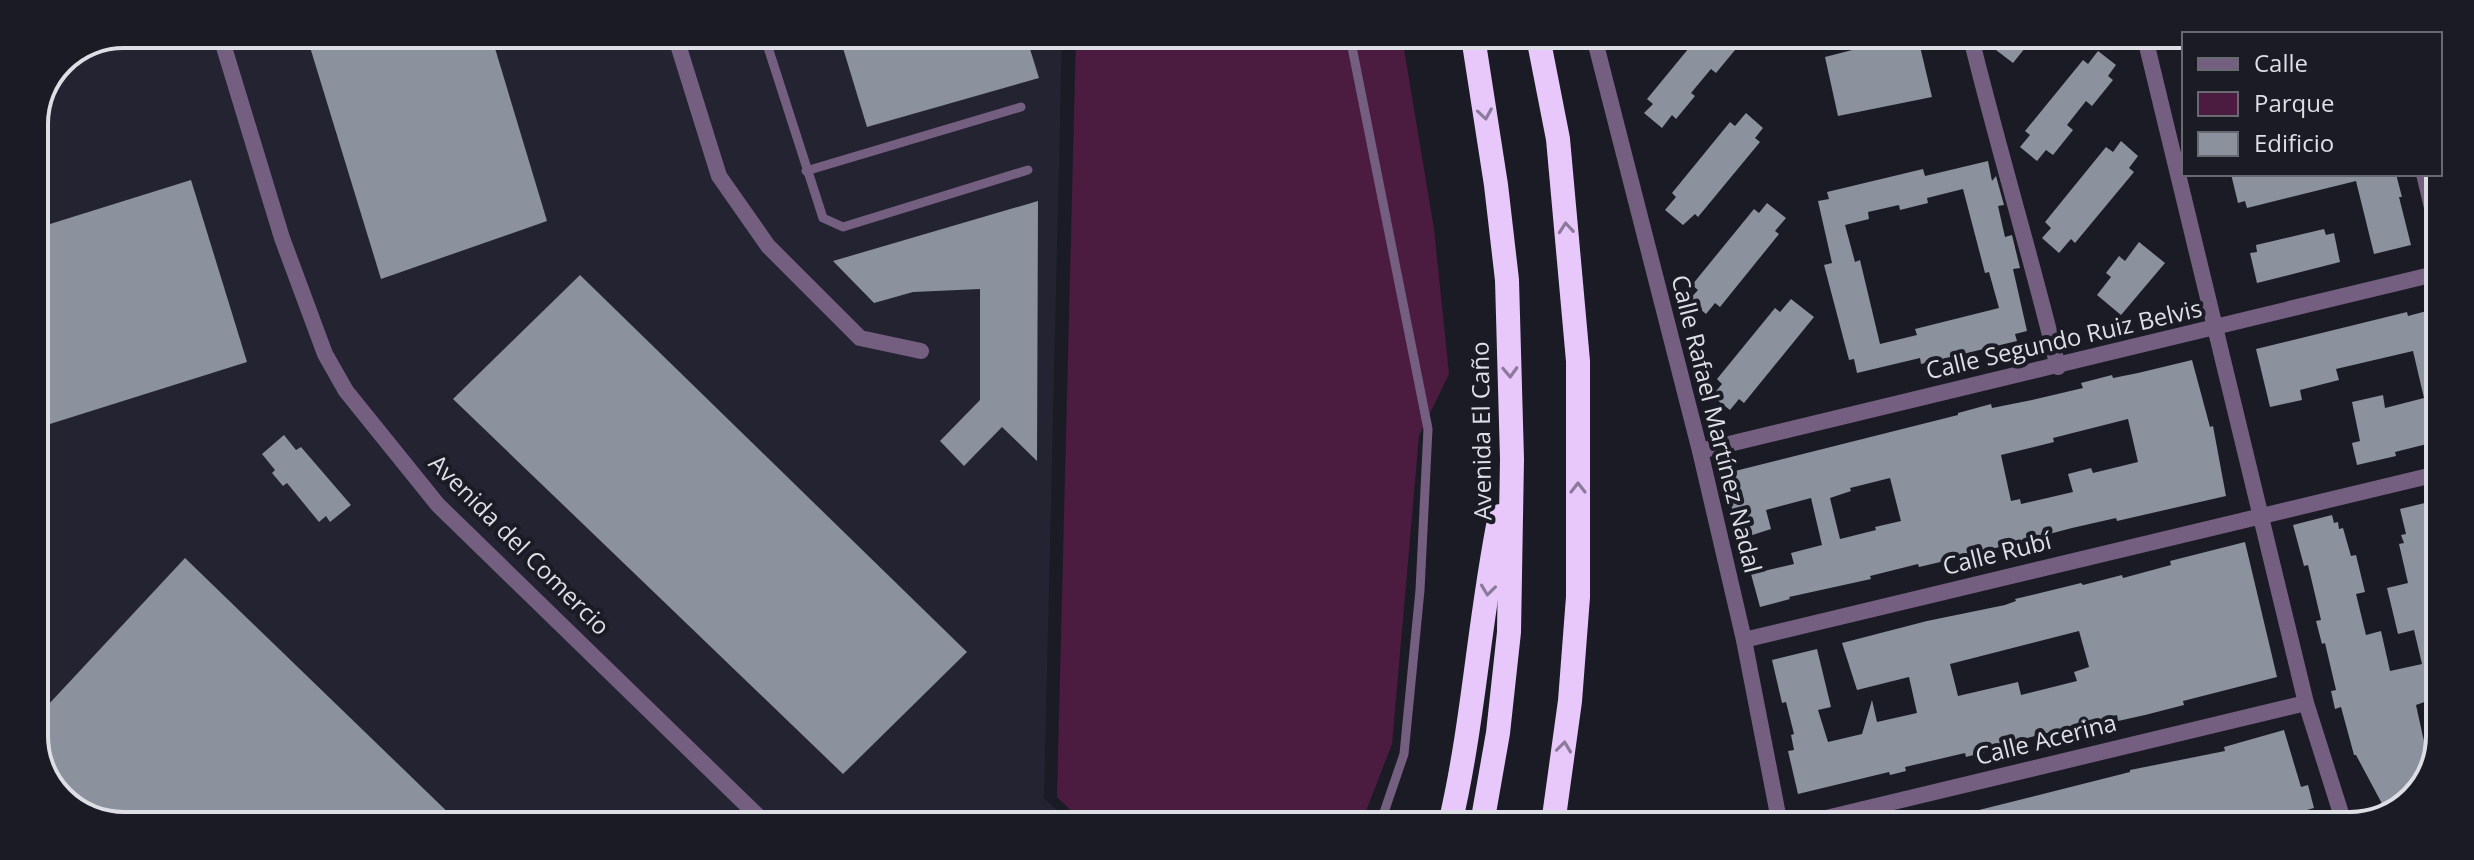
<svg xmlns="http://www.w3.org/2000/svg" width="2474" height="860" viewBox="0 0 2474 860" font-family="'Open Sans',sans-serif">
<rect width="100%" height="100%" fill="#1b1b25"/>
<path fill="#242332" d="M124,34L1062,36L1044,798L1070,823L96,821L53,791L34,742V119L61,60Z"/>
<path fill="#4b1c3f" d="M1076,36L1402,37L1434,229L1449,374L1419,436L1392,744L1361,824L1084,823L1057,797Z"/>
<g fill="#8b919d" fill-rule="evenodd">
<path d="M306,34L491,35L547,221L381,279Z"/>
<path d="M839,35L1026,36L1039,78L867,127Z"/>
<path d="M1698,37H1737L1730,46L1735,50L1716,73L1711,69L1691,93L1695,96L1676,119L1672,115L1662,128L1644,113L1653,104L1647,99Z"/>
<path d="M1899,38H1918L1932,97L1838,116L1825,57Z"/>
<path d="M2005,38H2033L2013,63L1996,50Z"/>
<path d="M2098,51L2116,65L2108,76L2113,80L2092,106L2086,101L2067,125L2073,130L2053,155L2046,150L2037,161L2020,147L2030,135L2025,131L2083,60L2088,64Z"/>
<path d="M1746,113L1763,128L1755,138L1760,142L1698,217L1695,214L1683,225L1665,210L1676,197L1672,193L1730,122L1735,126Z"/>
<path d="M2121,141L2138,156L2129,168L2134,172L2075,243L2071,239L2059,253L2042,238L2051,228L2045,222L2106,147L2113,152Z"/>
<path d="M1988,161L1992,181L1996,176L2004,205L1998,206L2005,237L2012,235L2020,268L2013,269L2027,331L2015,334L2017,341L1942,359L1921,364L1920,358L1857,373L1854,359L1849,360L1824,265L1832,263L1818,201L1829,199L1827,192L1923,169L1925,176ZM1963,189L1985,273L1989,272L1999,308L1915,329L1917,335L1880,344L1860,260L1855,262L1845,225L1869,219L1868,212L1899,205L1900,210L1928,203L1927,198Z"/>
<path d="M2231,174H2396L2402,197H2399L2411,245L2374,254L2356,181L2247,208L2245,201L2238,203Z"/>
<path d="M191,180L247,362L34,429V229Z"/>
<path d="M1038,201L1037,461L1002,427L964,466L940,441L980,400V289L913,292L874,303L833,261Z"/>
<path d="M1767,203L1786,218L1775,231L1779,234L1720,307L1715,303L1706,314L1689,300L1698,290L1692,285L1754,209L1759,213Z"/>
<path d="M2324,229L2326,235L2334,233L2340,262L2257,283L2250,253L2257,252L2256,245Z"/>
<path d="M2139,242L2165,263L2121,315L2097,295L2111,277L2106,273L2119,256L2125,261Z"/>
<path d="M580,275L967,652L843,774L453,399Z"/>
<path d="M1791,299L1814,317L1744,403L1739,399L1730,410L1712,396L1722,384L1717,379L1775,308L1780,312Z"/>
<path d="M2438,308V427H2431L2430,423L2426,424L2431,443L2395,452L2396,456L2357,465L2352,443L2360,441L2352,402L2383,395L2385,408L2424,398L2413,351L2336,369L2339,380L2300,390L2302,400L2270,407L2256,349L2407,312L2408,316Z"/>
<path d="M2192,360L2210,427L2213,426L2226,496L2117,521L2116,518L2072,528L1953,559L1919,567L1918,564L1870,576L1871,579L1789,597L1790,599L1760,607L1751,574L1794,564L1791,553L1822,545L1811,498L1766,510L1771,529L1740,539L1723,474L1958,415V413L1991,404L1992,408L2032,400L2083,388L2081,383L2112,375L2113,378L2138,373ZM2128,419L2138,462L2093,473L2091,468L2068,474L2073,492L2021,504L2020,499L2011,501L2001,455L2054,442L2053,438ZM1890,478L1901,521L1875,527L1876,530L1840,539L1830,498L1851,491L1850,488Z"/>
<path d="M284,435L296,450L301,447L351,505L330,522L326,516L319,522L287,483L283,486L272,473L275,470L262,454Z"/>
<path d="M2437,500L2436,698L2416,705L2425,746L2436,741L2435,764L2404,808L2387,813L2356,755H2354L2341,707L2335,709L2331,691L2336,690L2325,643L2322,644L2316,621L2321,620L2308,565L2304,566L2293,525L2332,515L2334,523L2338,522L2339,529L2343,528L2351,556L2356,555L2365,592L2356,594L2366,635L2381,631L2390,671L2422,664L2414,630L2398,634L2387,588L2408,583L2399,544L2404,543L2401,535L2406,534L2400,509Z"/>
<path d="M2245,542L2277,677L2183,701L2184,705L2145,715L2118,721L2117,715L1984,749L1985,752L1966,757L1965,753L1905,767L1906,771L1890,775L1889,772L1798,794L1788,751L1794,750L1791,735L1794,734L1786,702L1782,703L1772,660L1817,649L1831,707L1818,710L1828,742L1862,734L1872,700L1877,722L1917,713L1909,677L1857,690L1842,643L1927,621L2005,605L2016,601L2015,599L2081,583L2083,585L2122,575L2123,578L2171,565L2170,561ZM2079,631L2089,667L2074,672L2077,681L2021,695L2018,682L1958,696L1950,664Z"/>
<path d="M185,558L458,822L96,821L53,791L34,742V720Z"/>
<path d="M2284,730L2301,787L2308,785L2314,808L2300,812L2309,826H2226L2225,821L2205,826H2189L2187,818L2148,826L2145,815L2101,825H1940L1939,820L2130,772V770L2225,751L2224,747Z"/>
</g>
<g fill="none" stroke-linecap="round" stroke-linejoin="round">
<g stroke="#745f80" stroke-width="9">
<path d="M764,35L823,218L843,227L1028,170"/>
<path d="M1350,37L1428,429L1420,590L1404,754L1380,824"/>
<path d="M806,171L1021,107"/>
</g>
<g stroke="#745f80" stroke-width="16">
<path d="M220,34L282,238L325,354L346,391L438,505L765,823"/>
<path d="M675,35L719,176L768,246L860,338L921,351"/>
<path d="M1594,37L1700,451L1744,640L1780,825"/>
<path d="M1971,38C1998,148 2031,256 2058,367"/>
<path d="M2145,38L2306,703L2345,826"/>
<path d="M2424,174L2439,237"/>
<path d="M1700,451L2439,273"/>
<path d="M1744,640L2437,474"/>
<path d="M1864,809L1868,825"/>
<path d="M1797,825L2306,703"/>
</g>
<g stroke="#e8c8fa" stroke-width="24">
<path d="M1473,37L1496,185L1507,280L1512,459L1509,632L1498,733L1482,824"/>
<path d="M1538,37L1558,139L1578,361V597L1570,701L1553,824"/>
<path d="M1450,824C1474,722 1479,618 1500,516"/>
</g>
</g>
<defs><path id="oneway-chevron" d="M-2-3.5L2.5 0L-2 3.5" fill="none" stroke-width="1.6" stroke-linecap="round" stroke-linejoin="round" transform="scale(2)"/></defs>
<g stroke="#8c7a9a">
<use href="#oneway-chevron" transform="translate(1485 114) rotate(81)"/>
<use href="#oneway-chevron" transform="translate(1566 228) rotate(-95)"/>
<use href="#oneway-chevron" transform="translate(1510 372) rotate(88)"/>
<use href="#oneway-chevron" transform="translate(1578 488) rotate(-90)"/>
<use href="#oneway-chevron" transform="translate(1488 590) rotate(97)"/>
<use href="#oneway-chevron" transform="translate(1564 747) rotate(-83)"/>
</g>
<g text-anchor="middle" stroke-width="8" stroke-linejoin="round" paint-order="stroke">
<g font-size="24" fill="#dedee5" stroke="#1b1b25">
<text transform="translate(2064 340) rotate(-13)" y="8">Calle Segundo Ruiz Belvis</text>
<text transform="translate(1716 424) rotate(76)" y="8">Calle Rafael Martínez Nadal</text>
<text transform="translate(1482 431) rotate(-91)" y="8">Avenida El Caño</text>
<text transform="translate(519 545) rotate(45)" y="8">Avenida del Comercio</text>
<text transform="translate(1997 554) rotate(-14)" y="8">Calle Rubí</text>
<text transform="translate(2046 740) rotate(-14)" y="8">Calle Acerina</text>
</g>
</g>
<path d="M0 0H2474V860H0ZM124 48H2350A76 76 0 0 1 2426 124V736A76 76 0 0 1 2350 812H124A76 76 0 0 1 48 736V124A76 76 0 0 1 124 48Z" fill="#1b1b25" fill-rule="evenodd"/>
<path fill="none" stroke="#dedee5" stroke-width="4" d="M124 48H2350A76 76 0 0 1 2426 124V736A76 76 0 0 1 2350 812H124A76 76 0 0 1 48 736V124A76 76 0 0 1 124 48Z"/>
<rect x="2182" y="32" width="260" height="144" fill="#1b1b25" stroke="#696972" stroke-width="2"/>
<rect x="2198" y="58" width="40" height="12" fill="#745f80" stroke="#696972" stroke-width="2"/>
<text x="2254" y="72" font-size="24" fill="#dedee5">Calle</text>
<rect x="2198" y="92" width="40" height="24" fill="#4b1c3f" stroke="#696972" stroke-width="2"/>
<text x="2254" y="112" font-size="24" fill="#dedee5">Parque</text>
<rect x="2198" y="132" width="40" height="24" fill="#8b919d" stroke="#696972" stroke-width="2"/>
<text x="2254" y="152" font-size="24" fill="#dedee5">Edificio</text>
</svg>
